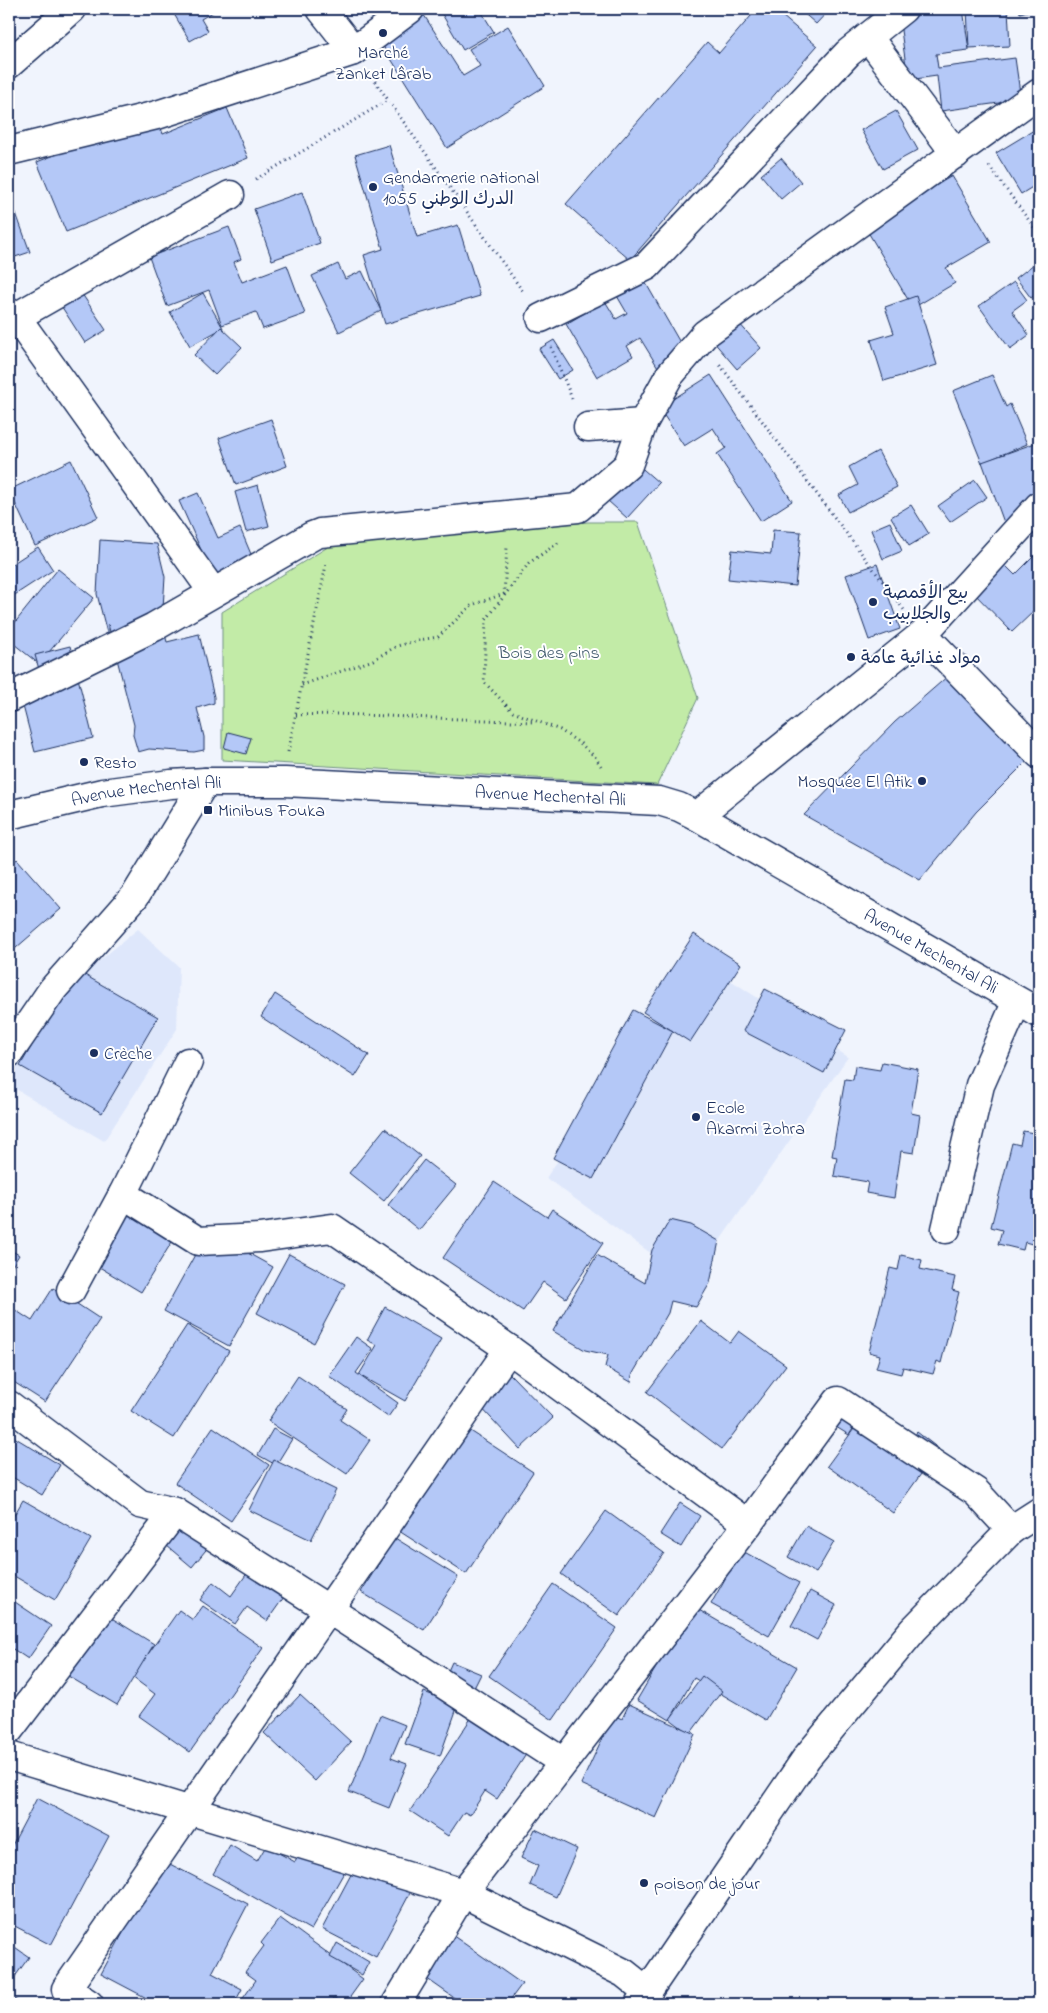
<svg xmlns="http://www.w3.org/2000/svg" width="1048" height="2013" viewBox="0 0 1048 2013" font-family="'Indie Flower','Playpen Sans Arabic',sans-serif">
<rect width="100%" height="100%" fill="#f0f4fd"/>
<filter id="ink" filterUnits="userSpaceOnUse"><feTurbulence type="fractalNoise" baseFrequency=".02" numOctaves="2"/><feDisplacementMap in="SourceGraphic" scale="10" xChannelSelector="R" yChannelSelector="G"/><feConvolveMatrix kernelMatrix="1 2 1 2 8 2 1 2 1" color-interpolation-filters="sRGB"/></filter>
<g filter="url(#ink)">
<g fill="#dee7fb">
<path d="M138,929L179,967L177,1029L104,1141L9,1085V1078L82,975Z"/>
<path d="M695,957L848,1057L691,1282L546,1178Z"/>
</g>
<path fill="#c2eba7" stroke="#6e8d82" d="M588,522H638L698,698L657,785L222,760V612L331,545Z"/>
<g fill="#b4c8f7" stroke="#1b2f5e">
<path d="M171,9H218L201,19L208,31L190,41Z"/>
<path d="M420,9L463,76L480,66L469,49L508,26L545,86L447,148L376,35Z"/>
<path d="M439,9H485L481,11L494,32L463,50Z"/>
<path d="M757,9H774L817,46L630,260L566,204L707,42L719,53Z"/>
<path d="M799,9H830L816,24Z"/>
<path d="M954,9H963L969,50L936,54L938,68L1015,58L1021,100L941,111L937,76L908,80L899,16Z"/>
<path d="M967,9H1008L1010,46L969,48Z"/>
<path d="M1019,9H1035L1020,13Z"/>
<path d="M227,108L248,158L66,232L37,162L100,137L157,117L163,134Z"/>
<path d="M896,111L918,150L883,169L861,130Z"/>
<path d="M1039,127V183L1021,194L996,153Z"/>
<path d="M389,145L417,237L458,225L480,296L385,324L364,255L383,249L355,155Z"/>
<path d="M781,158L801,182L781,199L761,175Z"/>
<path d="M952,176L991,242L946,268L955,283L913,308L865,227Z"/>
<path d="M302,192L320,243L272,260L254,209Z"/>
<path d="M12,202L30,252L9,259V203Z"/>
<path d="M229,227L241,259L234,262L242,282L287,265L305,314L263,329L256,312L222,325L209,290L167,306L149,257Z"/>
<path d="M1039,260V292L1031,298L1016,278Z"/>
<path d="M338,264L345,279L362,271L381,311L339,332L312,276Z"/>
<path d="M640,273L686,353L659,369L640,338L627,346L633,356L597,377L566,324L605,301L616,319L627,313L613,289Z"/>
<path d="M1014,282L1027,300L1012,311L1029,335L1010,349L979,306Z"/>
<path d="M78,288L106,330L85,343L58,301Z"/>
<path d="M203,293L223,328L190,346L170,312Z"/>
<path d="M916,296L937,365L884,381L871,340L894,333L885,307Z"/>
<path d="M730,313L761,348L737,369L706,333Z"/>
<path d="M221,327L242,347L215,375L194,355Z"/>
<path d="M554,340L573,370L558,379L539,349Z"/>
<path d="M711,375L792,501L761,521L717,454L726,448L713,428L684,446L659,408Z"/>
<path d="M992,375L1006,407L1010,404L1027,444L982,463L953,391Z"/>
<path d="M271,419L287,466L236,485L219,438Z"/>
<path d="M1038,442L1039,516L1006,528L982,462Z"/>
<path d="M878,451L897,487L848,512L839,495L858,485L849,467Z"/>
<path d="M629,457L659,483L627,518L598,492Z"/>
<path d="M71,460L98,517L35,546L9,490Z"/>
<path d="M975,480L987,497L950,522L938,506Z"/>
<path d="M258,485L269,526L246,532L235,492Z"/>
<path d="M198,493L218,538L240,528L256,566L216,583L179,501Z"/>
<path d="M911,505L929,534L909,546L891,517Z"/>
<path d="M890,522L902,551L883,559L871,530Z"/>
<path d="M773,530L801,532L795,586L728,579L732,550L771,554Z"/>
<path d="M100,540L157,544L165,577L162,623L167,642L199,634L214,697V703L197,708L204,737V750L194,752L149,749L138,752L133,735L134,725L108,624V637L97,594Z"/>
<path d="M38,547L53,570L10,598L9,566Z"/>
<path d="M1039,551V616L1034,611L1012,632L968,587L998,558L1015,575Z"/>
<path d="M877,564L900,629L869,640L846,575Z"/>
<path d="M58,569L94,598L39,664L9,640V630Z"/>
<path d="M70,646L93,738L35,752L16,679L40,673L35,655Z"/>
<path d="M964,662L1039,749L976,812L920,880L804,815L895,722Z"/>
<path d="M228,732L251,738L246,754L224,748Z"/>
<path d="M17,859L61,909L9,954V867Z"/>
<path d="M694,934L741,964L690,1042L643,1012Z"/>
<path d="M76,970L158,1017L102,1113L20,1066Z"/>
<path d="M765,989L846,1030L824,1073L743,1031Z"/>
<path d="M275,994L369,1055L355,1077L261,1017Z"/>
<path d="M633,1010L673,1031L593,1179L553,1158Z"/>
<path d="M882,1062L918,1069L911,1113L920,1115L914,1153L901,1151L894,1198L866,1193L868,1182L834,1176L837,1157L832,1156L845,1079L853,1080L855,1066L880,1070Z"/>
<path d="M385,1128L420,1156L384,1201L349,1173Z"/>
<path d="M1023,1131L1039,1134V1246L1025,1242L1023,1250L998,1244L1002,1230L991,1227L1012,1143L1020,1145Z"/>
<path d="M424,1160L456,1185L419,1230L388,1205Z"/>
<path d="M494,1182L547,1217L552,1209L603,1243L566,1298L543,1282L523,1311L443,1258Z"/>
<path d="M118,1196L178,1232L141,1292L81,1256Z"/>
<path d="M670,1220L691,1225L719,1241L710,1283L696,1307L671,1301L668,1313L632,1375L631,1382L605,1367L608,1355L585,1350L553,1331L597,1255L645,1283L652,1250Z"/>
<path d="M208,1231L273,1267L229,1346L164,1311Z"/>
<path d="M9,1249L19,1255L9,1271Z"/>
<path d="M289,1254L345,1284L314,1343L257,1313Z"/>
<path d="M901,1255L922,1260L920,1269L955,1277L952,1290L959,1292L941,1363L937,1361L933,1374L903,1367L901,1374L876,1368L880,1355L869,1352L890,1268L898,1270Z"/>
<path d="M53,1288L100,1319L45,1402L9,1379V1306L32,1321Z"/>
<path d="M385,1307L441,1339L405,1401L359,1375L377,1345L367,1340Z"/>
<path d="M701,1321L730,1343L739,1331L786,1365L722,1449L647,1392Z"/>
<path d="M187,1325L229,1351L174,1438L131,1411Z"/>
<path d="M356,1337L373,1349L356,1373L398,1403L388,1417L329,1376Z"/>
<path d="M509,1373L553,1418L520,1449L477,1403Z"/>
<path d="M298,1376L347,1409L340,1420L370,1440L347,1474L268,1421Z"/>
<path d="M864,1412L849,1435L828,1422Z"/>
<path d="M864,1415L907,1446L917,1432L939,1449L893,1513L827,1466Z"/>
<path d="M213,1427L269,1465L231,1521L175,1483Z"/>
<path d="M273,1429L292,1439L276,1465L258,1455Z"/>
<path d="M469,1430L533,1472L466,1574L399,1531L434,1477L436,1479Z"/>
<path d="M9,1434L60,1465L42,1495L9,1475Z"/>
<path d="M274,1460L336,1490L311,1540L249,1510Z"/>
<path d="M23,1500L91,1539L55,1600L9,1573V1524Z"/>
<path d="M680,1503L700,1516L681,1547L660,1534Z"/>
<path d="M606,1511L664,1553L619,1616L561,1574Z"/>
<path d="M173,1514L210,1545L192,1567L154,1535Z"/>
<path d="M806,1526L834,1542L816,1573L788,1557Z"/>
<path d="M395,1538L458,1577L424,1630L361,1592Z"/>
<path d="M741,1550L799,1583L769,1636L711,1604Z"/>
<path d="M260,1555L296,1580L267,1621L247,1607L235,1624L200,1600L213,1582L231,1596Z"/>
<path d="M553,1584L617,1628L553,1720L489,1676Z"/>
<path d="M810,1591L836,1605L817,1640L791,1626Z"/>
<path d="M9,1598L51,1626L28,1659L13,1649L9,1655Z"/>
<path d="M203,1606L263,1648L190,1752L139,1716L155,1694L132,1677L179,1610L193,1620Z"/>
<path d="M692,1606L797,1667L766,1720L694,1678L670,1720L637,1700Z"/>
<path d="M105,1614L154,1644L117,1705L68,1676Z"/>
<path d="M452,1662L481,1674L472,1692L444,1680Z"/>
<path d="M702,1676L722,1691L690,1734L670,1719Z"/>
<path d="M424,1692L458,1705L440,1756L405,1744Z"/>
<path d="M300,1695L351,1742L315,1781L264,1733Z"/>
<path d="M483,1700L538,1736L497,1799L485,1791L470,1815L464,1812L448,1836L410,1811Z"/>
<path d="M629,1704L695,1734L656,1818L581,1784L613,1715L622,1719Z"/>
<path d="M380,1715L405,1725L391,1758L407,1764L389,1808L349,1792Z"/>
<path d="M37,1798L109,1836L51,1945L9,1923V1851Z"/>
<path d="M535,1829L577,1849L556,1897L530,1885L538,1866L521,1858Z"/>
<path d="M313,1831L354,1855L311,1930L213,1874L230,1845L257,1861L266,1846L295,1862Z"/>
<path d="M363,1852L417,1880L376,1957L322,1929Z"/>
<path d="M162,1860L248,1904L212,1973L242,1989L234,2004H158L101,1974Z"/>
<path d="M280,1918L363,1979L345,2004L334,1998L329,2004H239L256,1980L245,1972L264,1946L261,1943Z"/>
<path d="M452,1935L522,1984L507,2004H463L423,1976Z"/>
<path d="M9,1943L29,1957L9,1985Z"/>
<path d="M337,1943L369,1962L362,1975L330,1957Z"/>
<path d="M9,1995L21,2004H9Z"/>
</g>
<g fill="none" stroke-linecap="round" stroke-linejoin="round">
<g stroke="#1b2f5e" stroke-width="31">
<g id="street">
<path d="M321,9L354,51"/>
<path d="M868,37L956,154"/>
<path d="M9,64L72,9"/>
<path d="M9,151L157,115L354,51L410,9"/>
<path d="M16,317L213,592"/>
<path d="M541,318L647,266L848,53L903,9"/>
<path d="M9,321L230,195"/>
<path d="M588,427L643,423"/>
<path d="M923,634L1039,754"/>
<path d="M9,698L154,627L312,536L320,533L578,508L628,465L643,423L669,376L705,334L1039,93"/>
<path d="M697,816L923,634L1039,506"/>
<path d="M9,1053L53,989L135,896L205,782"/>
<path d="M123,1194L198,1241L260,1238L332,1228L509,1349L748,1524"/>
<path d="M946,1229L980,1085L1017,1001"/>
<path d="M71,1290L123,1194L188,1062"/>
<path d="M9,1405L140,1504L175,1512L328,1609L563,1762"/>
<path d="M9,1730L175,1512"/>
<path d="M9,1756L463,1893L624,1973L648,1992"/>
<path d="M89,2004L66,1989L509,1349"/>
<path d="M396,2004L463,1893L748,1524L838,1401L976,1492L1011,1530"/>
</g>
</g>
<g stroke="#1b2f5e" stroke-width="31">
<g id="secondary">
<path id="s1" d="M9,815L102,793L171,784L205,782H285L659,801L679,807L697,816L1039,1013"/>
</g>
</g>
<g stroke="#1b2f5e" stroke-width="31">
<path id="primary" d="M639,2004L807,1757L913,1630L1011,1530L1039,1512"/>
</g>
<g stroke="#1b2f5e" stroke-width="3" stroke-dasharray="1 4" stroke-linecap="butt">
<path d="M372,77L524,293"/>
<path d="M989,166L1039,234"/>
<path d="M256,179L388,100"/>
<path d="M551,347L573,401"/>
<path d="M720,365L904,610"/>
<path d="M558,543L529,563L486,620L484,682L513,712L560,730L581,744L595,757L601,766"/>
<path d="M302,685L373,660L397,646L419,640L438,637L472,605L504,594L507,547"/>
<path d="M296,715L336,714L534,722"/>
<path d="M288,752L326,565"/>
</g>
<use href="#street" stroke="#fff" stroke-width="28"/>
<use href="#secondary" stroke="#fff" stroke-width="28"/>
<use href="#primary" stroke="#fff" stroke-width="28"/>
</g>
</g>
<g fill="#1b2f5e" stroke="#fff" stroke-width="2">
<circle cx="383" cy="33" r="5"/>
<circle cx="373" cy="187" r="5"/>
<circle cx="873" cy="602" r="5"/>
<circle cx="851" cy="657" r="5"/>
<circle cx="84" cy="762" r="5"/>
<circle cx="922" cy="781" r="5"/>
<rect x="203" y="805" width="10" height="10" rx="2.5"/>
<circle cx="94" cy="1053" r="5"/>
<circle cx="696" cy="1117" r="5"/>
<circle cx="644" cy="1883" r="5"/>
</g>
<g text-anchor="middle" stroke-width="4" stroke-linejoin="round" paint-order="stroke">
<g font-size="18" fill="#1b2f5e" stroke="#fff" text-anchor="start">
<text x="383" y="58" text-anchor="middle">Marché<tspan x="383" dy="21">Zanket Lârab</tspan></text>
<text x="383" y="183">Gendarmerie national<tspan x="383" dy="21">1055 الدرك الوطني</tspan></text>
<text x="883" y="598">بيع الأقمصة<tspan x="883" dy="21">والجلابيب</tspan></text>
<text x="861" y="663">مواد غذائية عامة</text>
<text x="94" y="768">Resto</text>
<text x="912" y="787" text-anchor="end">Mosquée El Atik</text>
<text x="218" y="816">Minibus Fouka</text>
<text x="104" y="1059">Crèche</text>
<text x="706" y="1113">Ecole<tspan x="706" dy="21">Akarmi Zohra</tspan></text>
<text x="654" y="1889">poison de jour</text>
</g>
<g font-size="18" fill="#455e70" stroke="#fff">
<text x="549" y="658">Bois des pins</text>
</g>
<g font-size="18" fill="#1b2f5e" stroke="#fff">
<text dy="6" stroke="none"><textPath href="#s1" startOffset="140">Avenue Mechental Ali</textPath></text>
<text dy="6" stroke="none"><textPath href="#s1" startOffset="545">Avenue Mechental Ali</textPath></text>
<text dy="6" stroke="none"><textPath href="#s1" startOffset="965">Avenue Mechental Ali</textPath></text>
</g>
</g>
<rect width="1048" height="2013" fill="none" stroke="#fff" stroke-width="30"/>
<rect x="15" y="15" width="1018" height="1983" fill="none" stroke="#1b2f5e" stroke-width="2" filter="url(#ink)"/>
</svg>
